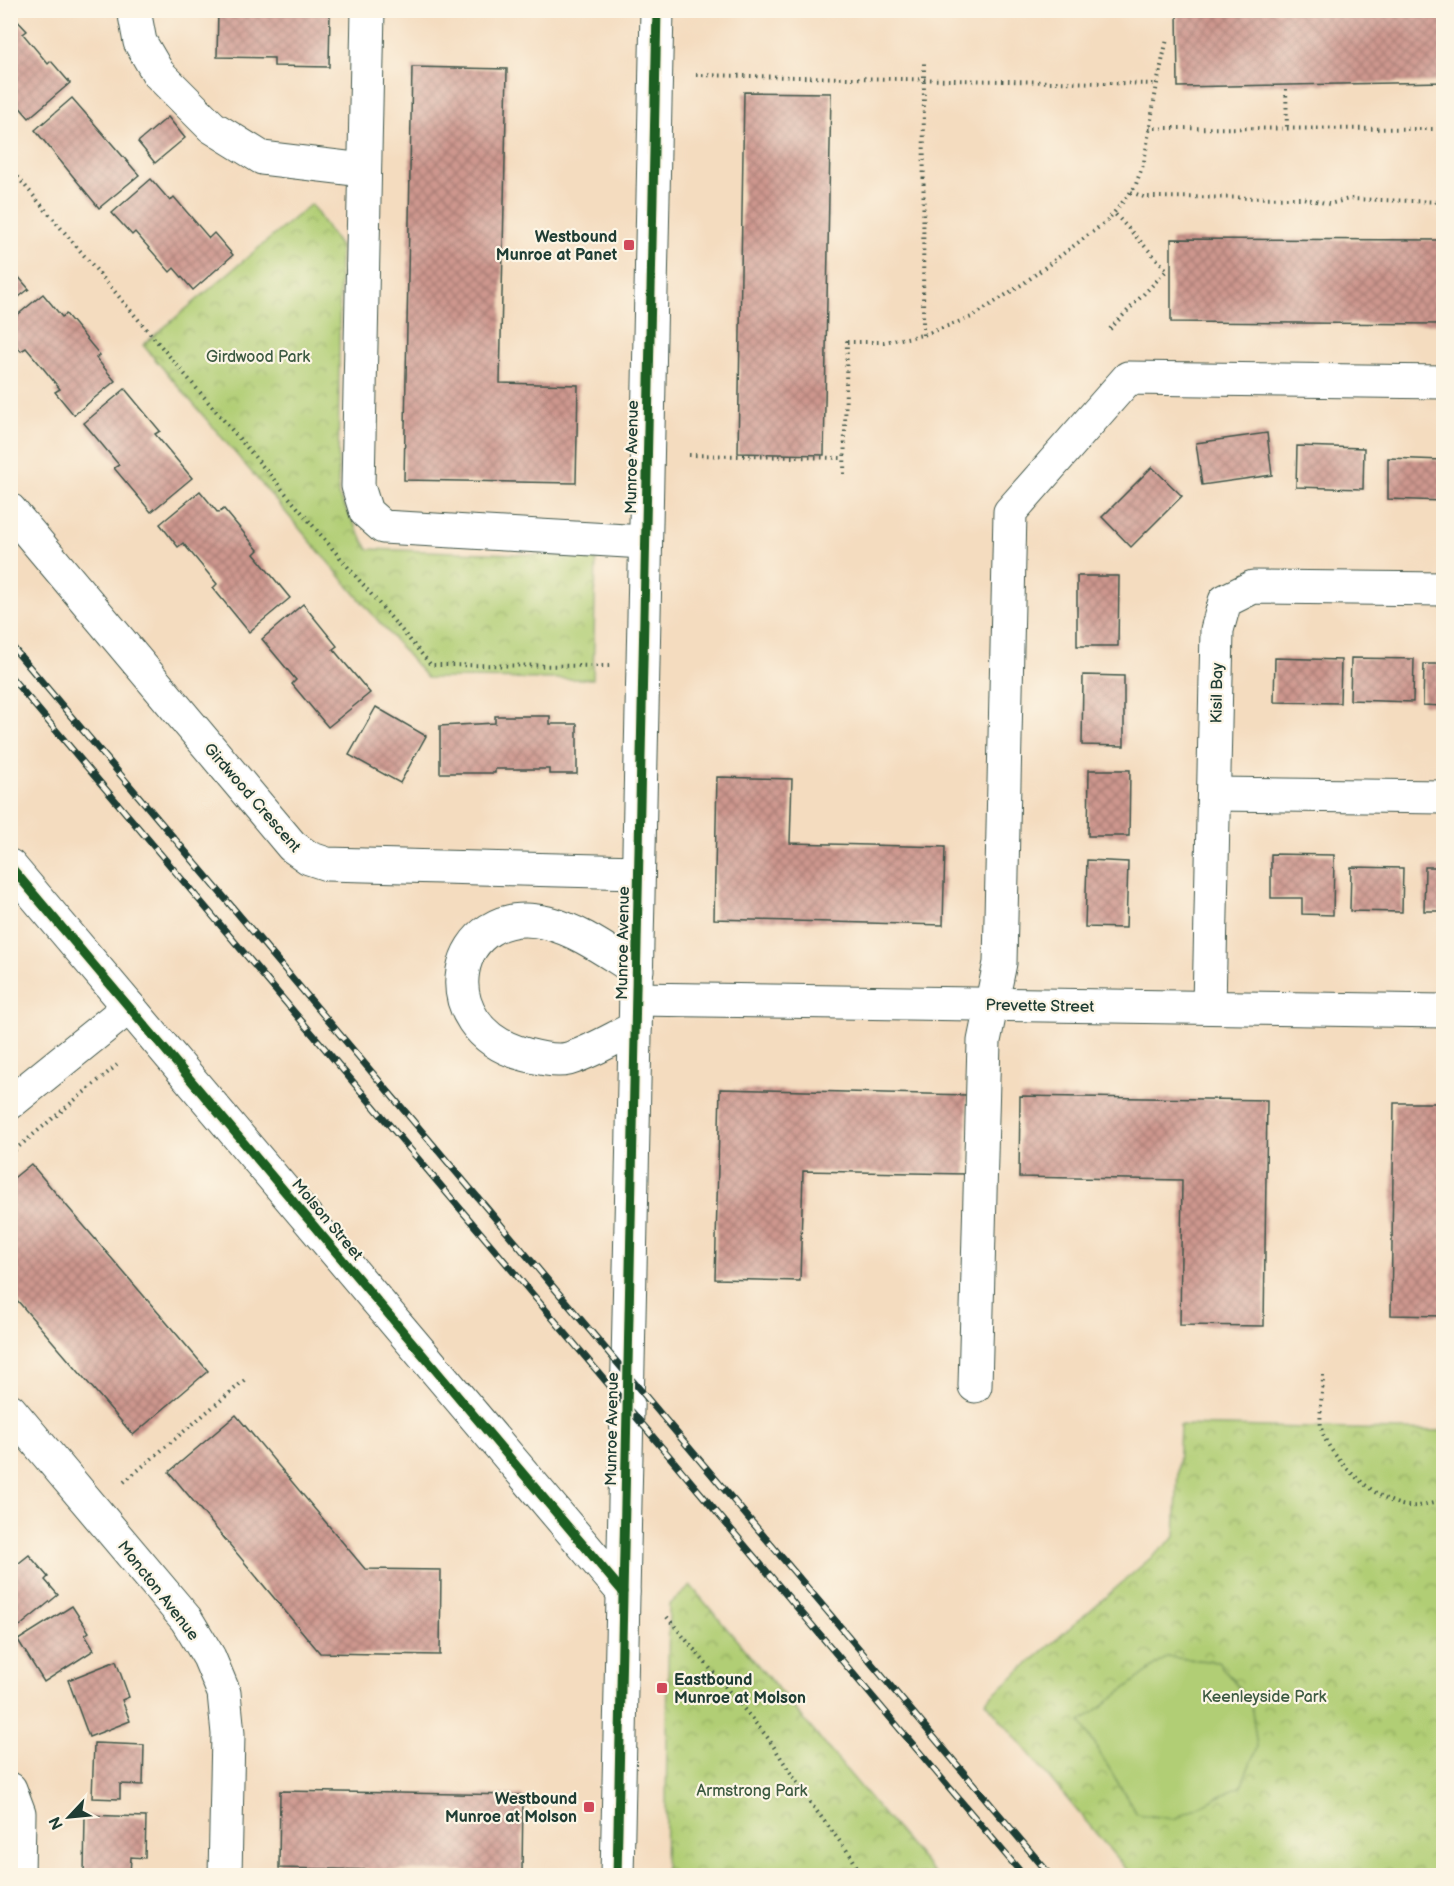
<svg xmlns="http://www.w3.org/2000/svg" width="1454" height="1886" viewBox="0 0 1454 1886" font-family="'Balsamiq Sans',sans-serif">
<defs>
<pattern id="park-crowns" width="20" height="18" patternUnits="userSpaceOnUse" patternTransform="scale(1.5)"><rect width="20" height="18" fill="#b1ce74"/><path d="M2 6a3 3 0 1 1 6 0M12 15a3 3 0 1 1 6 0" fill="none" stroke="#8fa860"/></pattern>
<pattern id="building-cross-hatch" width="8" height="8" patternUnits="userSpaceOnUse" patternTransform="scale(1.5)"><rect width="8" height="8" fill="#ce978e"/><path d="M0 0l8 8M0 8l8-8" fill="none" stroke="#a77c75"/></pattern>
</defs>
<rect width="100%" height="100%" fill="#fcf5e5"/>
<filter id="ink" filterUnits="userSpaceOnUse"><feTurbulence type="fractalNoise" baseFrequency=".0167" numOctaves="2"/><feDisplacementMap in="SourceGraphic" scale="12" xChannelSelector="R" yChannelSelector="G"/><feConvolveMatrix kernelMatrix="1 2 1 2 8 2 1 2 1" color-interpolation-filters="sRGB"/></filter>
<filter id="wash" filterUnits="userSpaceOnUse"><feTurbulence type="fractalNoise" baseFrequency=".008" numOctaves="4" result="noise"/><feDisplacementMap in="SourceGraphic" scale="24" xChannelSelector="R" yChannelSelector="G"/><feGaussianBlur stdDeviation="1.35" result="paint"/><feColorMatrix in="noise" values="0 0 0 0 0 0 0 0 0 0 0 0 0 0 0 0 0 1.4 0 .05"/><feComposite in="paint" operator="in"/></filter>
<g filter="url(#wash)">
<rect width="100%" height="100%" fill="#f4dcbf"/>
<g fill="url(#park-crowns)" stroke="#688654" stroke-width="1.5">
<path d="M311,204L340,247L338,495L368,549L596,557L593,679L427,678L143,345Z"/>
<path d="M1180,1425L1443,1431V1875H1131L985,1701L1175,1537Z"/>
<path d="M691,1586L935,1875H665L669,1605Z"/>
</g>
<path fill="#b1ce74" stroke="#688654" stroke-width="1.5" d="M1167,1657L1218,1662L1251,1703L1257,1747L1241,1786L1174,1819L1137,1814L1081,1722Z"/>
<g id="blocks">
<g fill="url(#building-cross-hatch)">
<path d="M218,10L330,12L329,67L274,66V58L217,57Z"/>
<path d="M1177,10H1443V82L1178,87Z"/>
<path d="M10,13L27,31L23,34L48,64L51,61L70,83L29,118L10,96Z"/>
<path d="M412,67L507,69L500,383L578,385L576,483L404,480Z"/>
<path d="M744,92L831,93L824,455L738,453Z"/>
<path d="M72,98L139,175L99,208L35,130Z"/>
<path d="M168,117L185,138L155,163L138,142Z"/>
<path d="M151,179L170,201L174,197L209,238L214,233L233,255L193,290L174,268L170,272L135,232L132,235L112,213Z"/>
<path d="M1171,239L1443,240V324L1171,322Z"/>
<path d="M10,267L29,289L10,304Z"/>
<path d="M43,294L62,317L66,314L100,355L96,358L115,381L74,415L55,392L60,389L43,368L26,348L21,351L10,339V321Z"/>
<path d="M125,389L160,431L155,434L192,478L151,512L114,468L119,465L84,423Z"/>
<path d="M1267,433L1272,475L1202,485L1196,443Z"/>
<path d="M1297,446L1364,448L1363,489L1296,487Z"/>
<path d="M1388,458L1443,460V501L1388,499Z"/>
<path d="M1152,467L1182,496L1131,547L1102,517Z"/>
<path d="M200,491L218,513L224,509L258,550L254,554L290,598L249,632L213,588L217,584L183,543L178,547L160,524Z"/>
<path d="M1077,576H1119L1118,646H1077Z"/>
<path d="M303,604L337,646L333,649L370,693L328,727L292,684L296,680L262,639Z"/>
<path d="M1275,658L1341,660L1340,703L1274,702Z"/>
<path d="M1351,658L1414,659L1413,702L1350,700Z"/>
<path d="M1424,664H1443V706L1423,705Z"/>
<path d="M1083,675L1124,676V746L1082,745Z"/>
<path d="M376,707L426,736L400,783L349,755Z"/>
<path d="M495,716H550V724H577V774H549V769H495V773H440V726L495,723Z"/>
<path d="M1089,770H1130L1129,836H1088Z"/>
<path d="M717,777L792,779L790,843L945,847L943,925L714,919Z"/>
<path d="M1271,854L1334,855L1333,915L1302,914V898H1271Z"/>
<path d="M1087,860L1128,862L1126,928L1085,927Z"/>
<path d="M1351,867L1403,868L1402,912L1350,911Z"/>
<path d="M1425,867H1443V911H1424Z"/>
<path d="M720,1089L967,1095L966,1174L803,1171L800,1281L715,1279Z"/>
<path d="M1020,1096L1267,1100L1264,1326L1180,1325L1182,1180L1019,1177Z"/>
<path d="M1394,1103H1443V1316L1391,1315Z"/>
<path d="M31,1164L208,1371L133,1435L10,1292V1181Z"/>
<path d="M236,1415L365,1569L441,1570L440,1655L320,1653L169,1472Z"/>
<path d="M29,1555L48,1577L45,1580L58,1595L10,1634V1570Z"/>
<path d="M72,1606L89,1632L85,1635L94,1650L44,1682L18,1640Z"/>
<path d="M116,1661L129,1697L122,1700L130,1721L89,1737L68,1680Z"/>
<path d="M94,1743L144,1745L143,1785L120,1784V1799L92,1798Z"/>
<path d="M280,1791L523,1795L522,1873L279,1868Z"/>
<path d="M85,1815L146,1817L145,1858L131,1857L130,1875H84Z"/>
</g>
</g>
</g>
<g filter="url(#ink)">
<use href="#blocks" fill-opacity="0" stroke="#3f5549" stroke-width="1.5"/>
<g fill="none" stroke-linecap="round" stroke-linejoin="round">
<g stroke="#3f5549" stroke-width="35">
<g id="minor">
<path d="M134,10L140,42L158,73L212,127L262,158L363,170"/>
<path d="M368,10L358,486L366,512L383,527L644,542"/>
<path d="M10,510L292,846L309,858L327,864L638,872"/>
<path d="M1214,794L1444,797"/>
<path d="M10,866L623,1592"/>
<path d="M636,999L1444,1011"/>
<path d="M1209,1007L1217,630L1225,601L1253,587L1444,589"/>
<path d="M635,1028C614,1038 590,1053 568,1059C556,1062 539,1058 527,1055C425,1030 451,899 548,923C580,931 609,953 637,970"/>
<path d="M10,1103L129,1007"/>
<path d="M975,1386L984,1041L1000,963L1010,512L1128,378L1444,382"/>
<path d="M10,1410L186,1619L209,1657L224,1693L228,1734L225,1876"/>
<path d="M10,1789L19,1813L18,1876"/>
<path d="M617,1876L657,10"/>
</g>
</g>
<g stroke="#3f5549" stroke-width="4" stroke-dasharray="1.5 4.5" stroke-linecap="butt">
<path d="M696,75L1157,84"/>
<path d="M1286,89L1287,128"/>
<path d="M1149,128L1444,129"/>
<path d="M10,168L431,665L610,666"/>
<path d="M1131,192L1144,197L1303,198L1329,204L1349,199L1444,202"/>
<path d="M1110,329L1167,270L1114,213"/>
<path d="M923,335L924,62"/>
<path d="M689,455L845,458"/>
<path d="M844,474L847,342H884L923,335L972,317L1024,283L1107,221L1135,187L1144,162L1157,84L1167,39"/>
<path d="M10,1154L117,1065"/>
<path d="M1323,1375C1323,1391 1319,1411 1321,1427C1326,1456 1378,1503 1407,1506C1420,1507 1431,1504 1444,1500"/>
<path d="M124,1482L246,1379"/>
<path d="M667,1617L768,1738L809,1801L851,1856L862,1876"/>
</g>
<use href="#minor" stroke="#fff" stroke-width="33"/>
<g stroke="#1f3d34" stroke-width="7">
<g id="rail">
<path d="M10,644L1051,1876"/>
<path d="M10,676L1024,1876"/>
</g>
</g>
<use href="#rail" stroke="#fcf5e5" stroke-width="4.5" stroke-dasharray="14" stroke-linecap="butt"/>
<g stroke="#fcf5e5" stroke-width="13">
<g id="cycleway">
<path d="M10,866L623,1592"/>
<path d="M617,1876L657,10"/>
</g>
</g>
<use href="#cycleway" stroke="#1b5e20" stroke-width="9"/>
</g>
</g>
<g fill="#d1495b" stroke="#fcf5e5" stroke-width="2">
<rect x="623" y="239" width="12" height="12" rx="3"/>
<rect x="656" y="1682" width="12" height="12" rx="3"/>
<rect x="583" y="1801" width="12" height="12" rx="3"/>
</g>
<g text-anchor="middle" stroke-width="4.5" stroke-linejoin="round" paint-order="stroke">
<g font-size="16" font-weight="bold" fill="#1f3d34" stroke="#fcf5e5" text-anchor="end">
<text x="617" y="242">Westbound<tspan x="617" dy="18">Munroe at Panet</tspan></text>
<text x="674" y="1685" text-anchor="start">Eastbound<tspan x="674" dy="18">Munroe at Molson</tspan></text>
<text x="577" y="1804">Westbound<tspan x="577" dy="18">Munroe at Molson</tspan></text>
</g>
<g font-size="16" fill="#3c5a41" stroke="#fcf5e5">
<text x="258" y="362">Girdwood Park</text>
<text x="1264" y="1702">Keenleyside Park</text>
<text x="752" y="1796">Armstrong Park</text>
</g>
<g font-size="16" fill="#1f3d34" stroke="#fcf5e5">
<text transform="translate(631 457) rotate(-89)" y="6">Munroe Avenue</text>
<text transform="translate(1216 693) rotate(-89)" y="6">Kisil Bay</text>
<text transform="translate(253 797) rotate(49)" y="6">Girdwood Crescent</text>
<text transform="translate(622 943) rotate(-89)" y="6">Munroe Avenue</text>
<text transform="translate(1040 1005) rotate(1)" y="6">Prevette Street</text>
<text transform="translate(328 1219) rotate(50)" y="6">Molson Street</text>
<text transform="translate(611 1429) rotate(-89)" y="6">Munroe Avenue</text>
<text transform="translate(159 1590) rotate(52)" y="6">Moncton Avenue</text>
</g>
</g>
<rect width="1454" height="1886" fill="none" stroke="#fcf5e5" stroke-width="36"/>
<g transform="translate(69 1817) rotate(244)" stroke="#fcf5e5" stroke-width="4.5" paint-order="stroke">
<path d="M0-4.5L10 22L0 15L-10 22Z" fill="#1f3d34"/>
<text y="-9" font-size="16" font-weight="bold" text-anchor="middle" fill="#1f3d34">N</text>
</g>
</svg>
